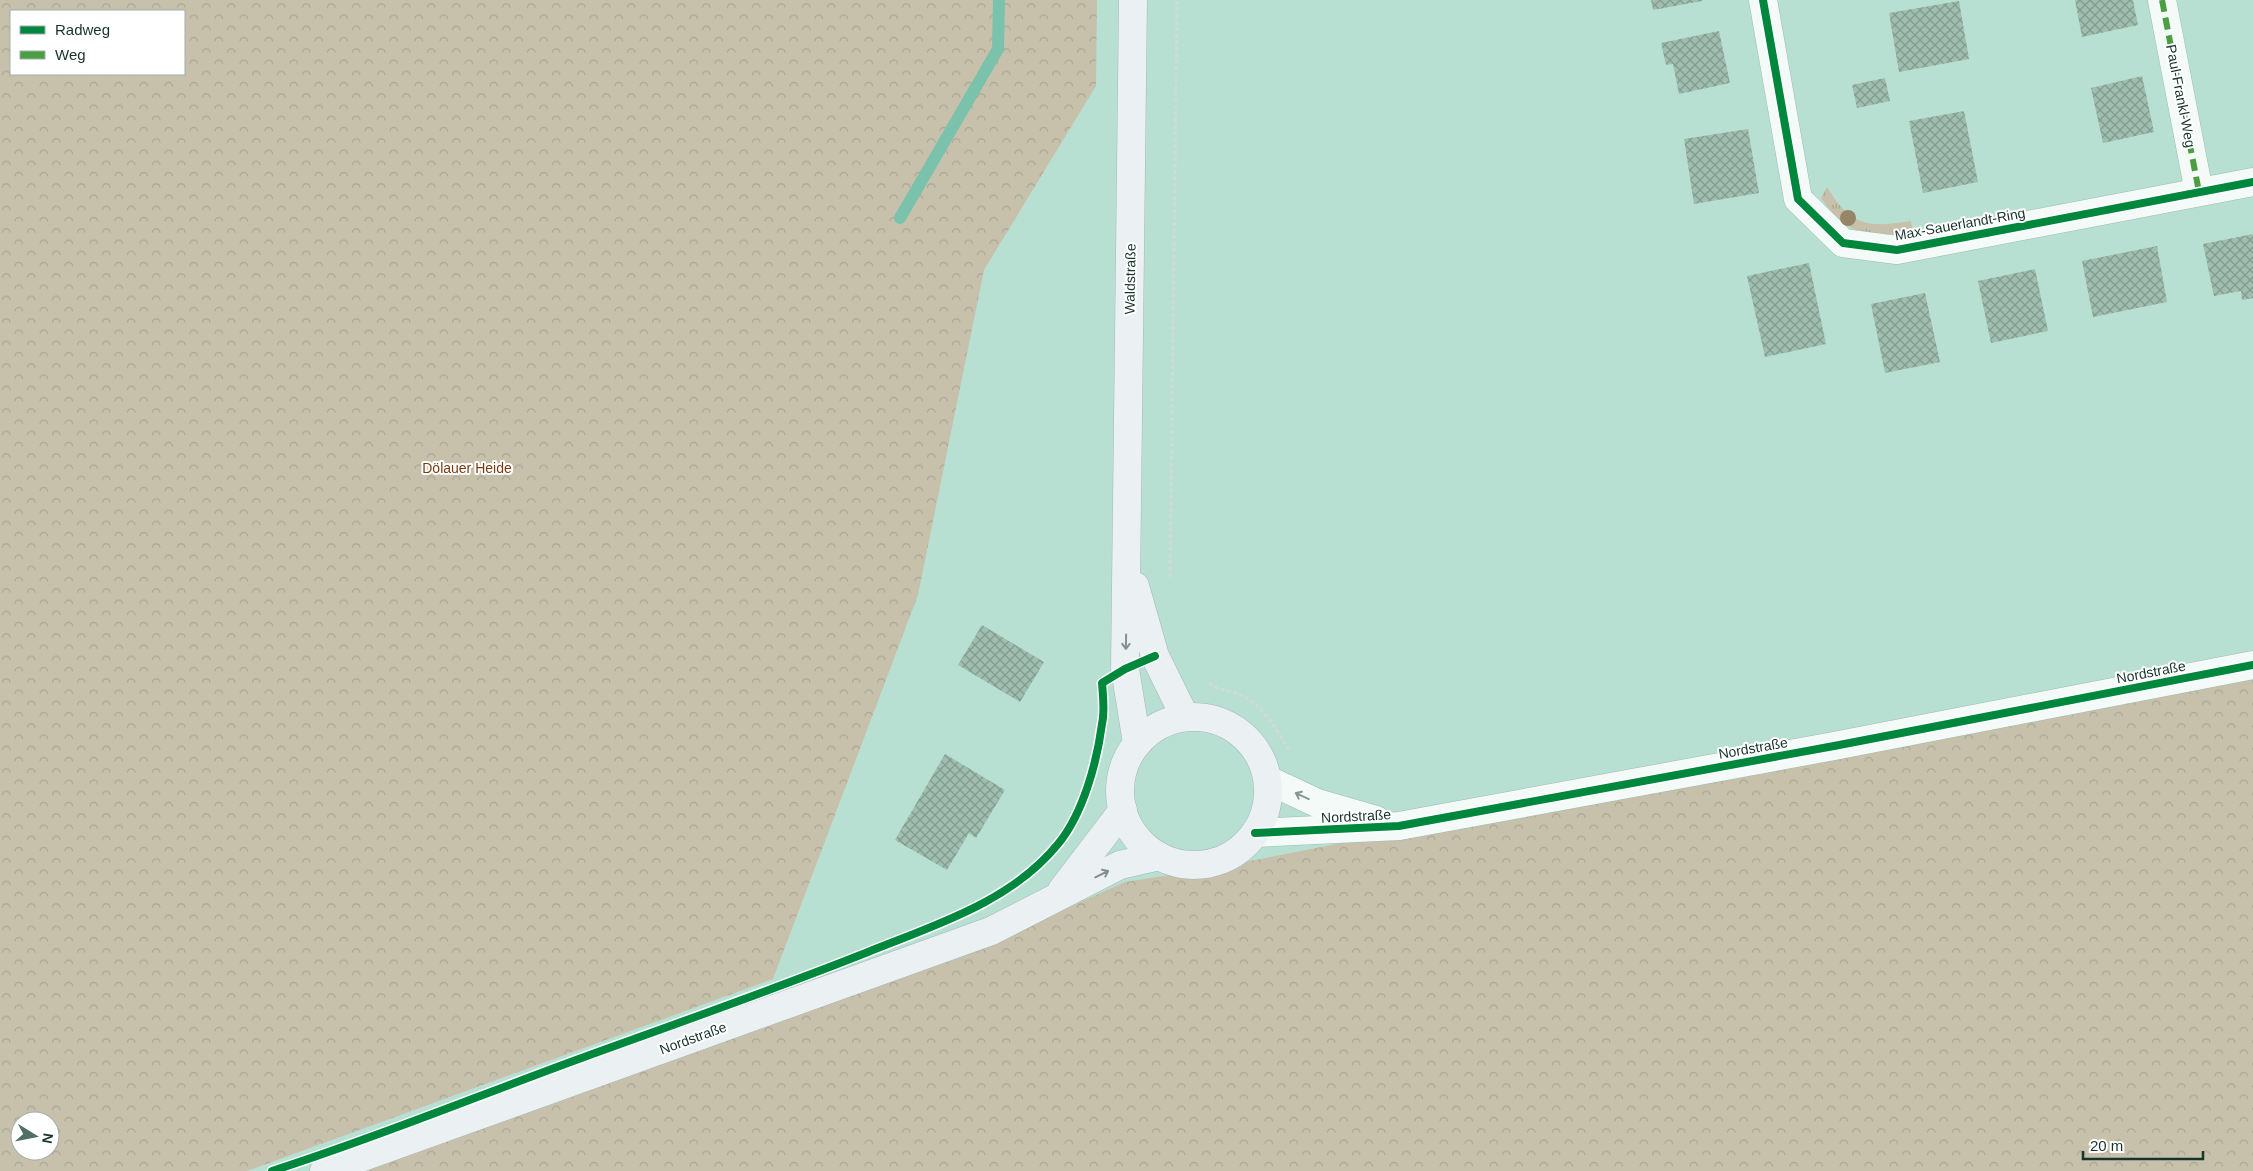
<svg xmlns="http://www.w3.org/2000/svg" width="2253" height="1171" viewBox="0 0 2253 1171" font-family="Helvetica,sans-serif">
<defs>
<pattern id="grass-tufts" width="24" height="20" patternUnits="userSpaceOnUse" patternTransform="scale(1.25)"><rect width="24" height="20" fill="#c7c1ac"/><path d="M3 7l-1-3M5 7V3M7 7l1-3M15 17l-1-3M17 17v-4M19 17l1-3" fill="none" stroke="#aaa694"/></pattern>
<pattern id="forest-crowns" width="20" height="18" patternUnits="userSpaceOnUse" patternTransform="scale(1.25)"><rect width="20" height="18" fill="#c7c1ac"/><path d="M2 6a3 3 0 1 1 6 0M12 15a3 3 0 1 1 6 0" fill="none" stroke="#aaa694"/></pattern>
<pattern id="building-cross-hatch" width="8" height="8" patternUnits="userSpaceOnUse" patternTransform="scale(1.25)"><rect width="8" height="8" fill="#a0beaf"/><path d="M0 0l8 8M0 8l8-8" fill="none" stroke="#819b8f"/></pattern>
</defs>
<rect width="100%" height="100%" fill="#b8e0d2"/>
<path fill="url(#grass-tufts)" d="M1827,187C1851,226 1867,228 1911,221L1913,232C1871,239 1845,235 1821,198Z"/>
<g fill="url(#forest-crowns)" fill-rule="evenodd">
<path d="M0,0H1097L1096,86L984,270L918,595L773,979L247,1171H0ZM11,11H184V74H11ZM20,1121H50V1151H20Z"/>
<path d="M2253,665V1171H365L1005,936L1125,882L1214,868Z"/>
</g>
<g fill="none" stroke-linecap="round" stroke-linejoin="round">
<path stroke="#7ac2ac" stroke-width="12" d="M900,218L998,49L999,0"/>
</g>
<g fill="url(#building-cross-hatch)">
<path d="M1651,0H1702V1L1653,10Z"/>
<path d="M2075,0H2133L2138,25L2082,37Z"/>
<path d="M1959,1L1969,59L1899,72L1889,13Z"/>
<path d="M1719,31L1730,83L1679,94L1673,64L1666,65L1661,43Z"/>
<path d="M2142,76L2154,132L2103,143L2091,88Z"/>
<path d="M1885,78L1890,101L1857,108L1852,85Z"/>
<path d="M1964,111L1978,182L1923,193L1909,121Z"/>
<path d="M1748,129L1759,193L1694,204L1684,139Z"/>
<path d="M2253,234V298L2242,300L2241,291L2214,296L2203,244Z"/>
<path d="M2157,246L2167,302L2093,317L2082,261Z"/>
<path d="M1809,263L1826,344L1765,357L1747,276Z"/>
<path d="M2035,269L2048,331L1991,343L1978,281Z"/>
<path d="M1925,293L1940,362L1885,373L1871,304Z"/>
<path d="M982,625L1044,662L1020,702L958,665Z"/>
<path d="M945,754L1005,790L976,838L969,833L947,870L895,840Z"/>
</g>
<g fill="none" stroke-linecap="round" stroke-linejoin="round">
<g stroke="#9cbbb1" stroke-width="29">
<g id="minor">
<path d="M1763,0L1798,199L1843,243L1897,250L2253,182"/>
<path d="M2162,0L2199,192"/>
<path d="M1268,780L1317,803L1376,820"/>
<path d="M1255,833L1399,826L1834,746L2253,665"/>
</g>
</g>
<g stroke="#a4b6b7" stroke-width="29">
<g id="major">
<path d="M1133,0L1125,669L1137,743"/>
<path d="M1135,586L1155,656L1185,717"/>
<circle cx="1194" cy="791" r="74"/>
<path d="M1062,890L1123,810"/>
<path d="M324,1171L991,931L1120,865L1159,856"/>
</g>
</g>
<g stroke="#cedcd7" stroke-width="3" stroke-dasharray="4 2.5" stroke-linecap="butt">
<path d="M1170,577L1177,0"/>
<path d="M1209,683C1219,692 1234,690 1245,697C1265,709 1277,730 1289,750"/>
</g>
<use href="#minor" stroke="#f4faf8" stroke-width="28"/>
<use href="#major" stroke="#ebf0f2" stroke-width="28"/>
<path stroke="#4b9e41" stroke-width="6" stroke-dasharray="12 6" stroke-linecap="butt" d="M2162,0L2199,192"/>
<g stroke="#fff" stroke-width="11">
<g id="cycleway">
<path d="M1763,0L1798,199L1843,243L1897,250L2253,182"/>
<path d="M1255,833L1399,826L1834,746L2253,665"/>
<path d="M272,1171C379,1137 482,1094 587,1056C681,1022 775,989 868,952C935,925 1011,902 1058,844C1083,814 1097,762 1102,724C1105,711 1103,696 1102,683L1125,669L1155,656"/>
</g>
</g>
<use href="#cycleway" stroke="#00873e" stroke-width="8"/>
</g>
<circle fill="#958668" cx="1848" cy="218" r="8"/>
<defs><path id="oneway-shaft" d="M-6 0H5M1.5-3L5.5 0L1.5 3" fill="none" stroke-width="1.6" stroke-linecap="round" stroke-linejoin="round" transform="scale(1.25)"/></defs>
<g stroke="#81928e">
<use href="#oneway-shaft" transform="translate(1126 642) rotate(91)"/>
<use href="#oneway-shaft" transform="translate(1102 874) rotate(-26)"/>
</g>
<use stroke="#869792" href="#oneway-shaft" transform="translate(1302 796) rotate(-155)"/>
<g text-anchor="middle" stroke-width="4" stroke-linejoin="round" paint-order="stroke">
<g font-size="14" fill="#17342b" stroke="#fff">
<text transform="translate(2181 96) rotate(79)" y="5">Paul-Frankl-Weg</text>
<text transform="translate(1960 224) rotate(-10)" y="5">Max-Sauerlandt-Ring</text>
<text transform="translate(1130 279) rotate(-89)" y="5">Waldstraße</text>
<text transform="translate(2151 672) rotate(-11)" y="5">Nordstraße</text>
<text transform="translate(1753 748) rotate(-10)" y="5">Nordstraße</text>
<text transform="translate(1356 816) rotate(-3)" y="5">Nordstraße</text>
<text transform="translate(693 1038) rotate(-20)" y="5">Nordstraße</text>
</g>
<g font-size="14" fill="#783c11" stroke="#fff">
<text x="467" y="473">Dölauer Heide</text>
</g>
</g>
<rect x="10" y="10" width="175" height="65" fill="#ffffff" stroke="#a2aeaa"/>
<rect x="20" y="26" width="25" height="8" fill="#00873e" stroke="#a2aeaa"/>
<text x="55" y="35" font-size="15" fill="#17342b">Radweg</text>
<rect x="20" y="51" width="25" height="8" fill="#4b9e41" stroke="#a2aeaa"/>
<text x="55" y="60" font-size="15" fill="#17342b">Weg</text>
<g transform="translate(35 1136) rotate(100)"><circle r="24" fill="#ffffff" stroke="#a2aeaa"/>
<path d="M0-4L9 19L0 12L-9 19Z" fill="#4f7065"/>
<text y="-8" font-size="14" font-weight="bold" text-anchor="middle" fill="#17342b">N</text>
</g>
<path d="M2083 1151v8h120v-8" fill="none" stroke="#17342b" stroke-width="2.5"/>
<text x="2090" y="1151" font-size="15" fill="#17342b" stroke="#ffffff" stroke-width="4" paint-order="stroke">20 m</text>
</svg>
